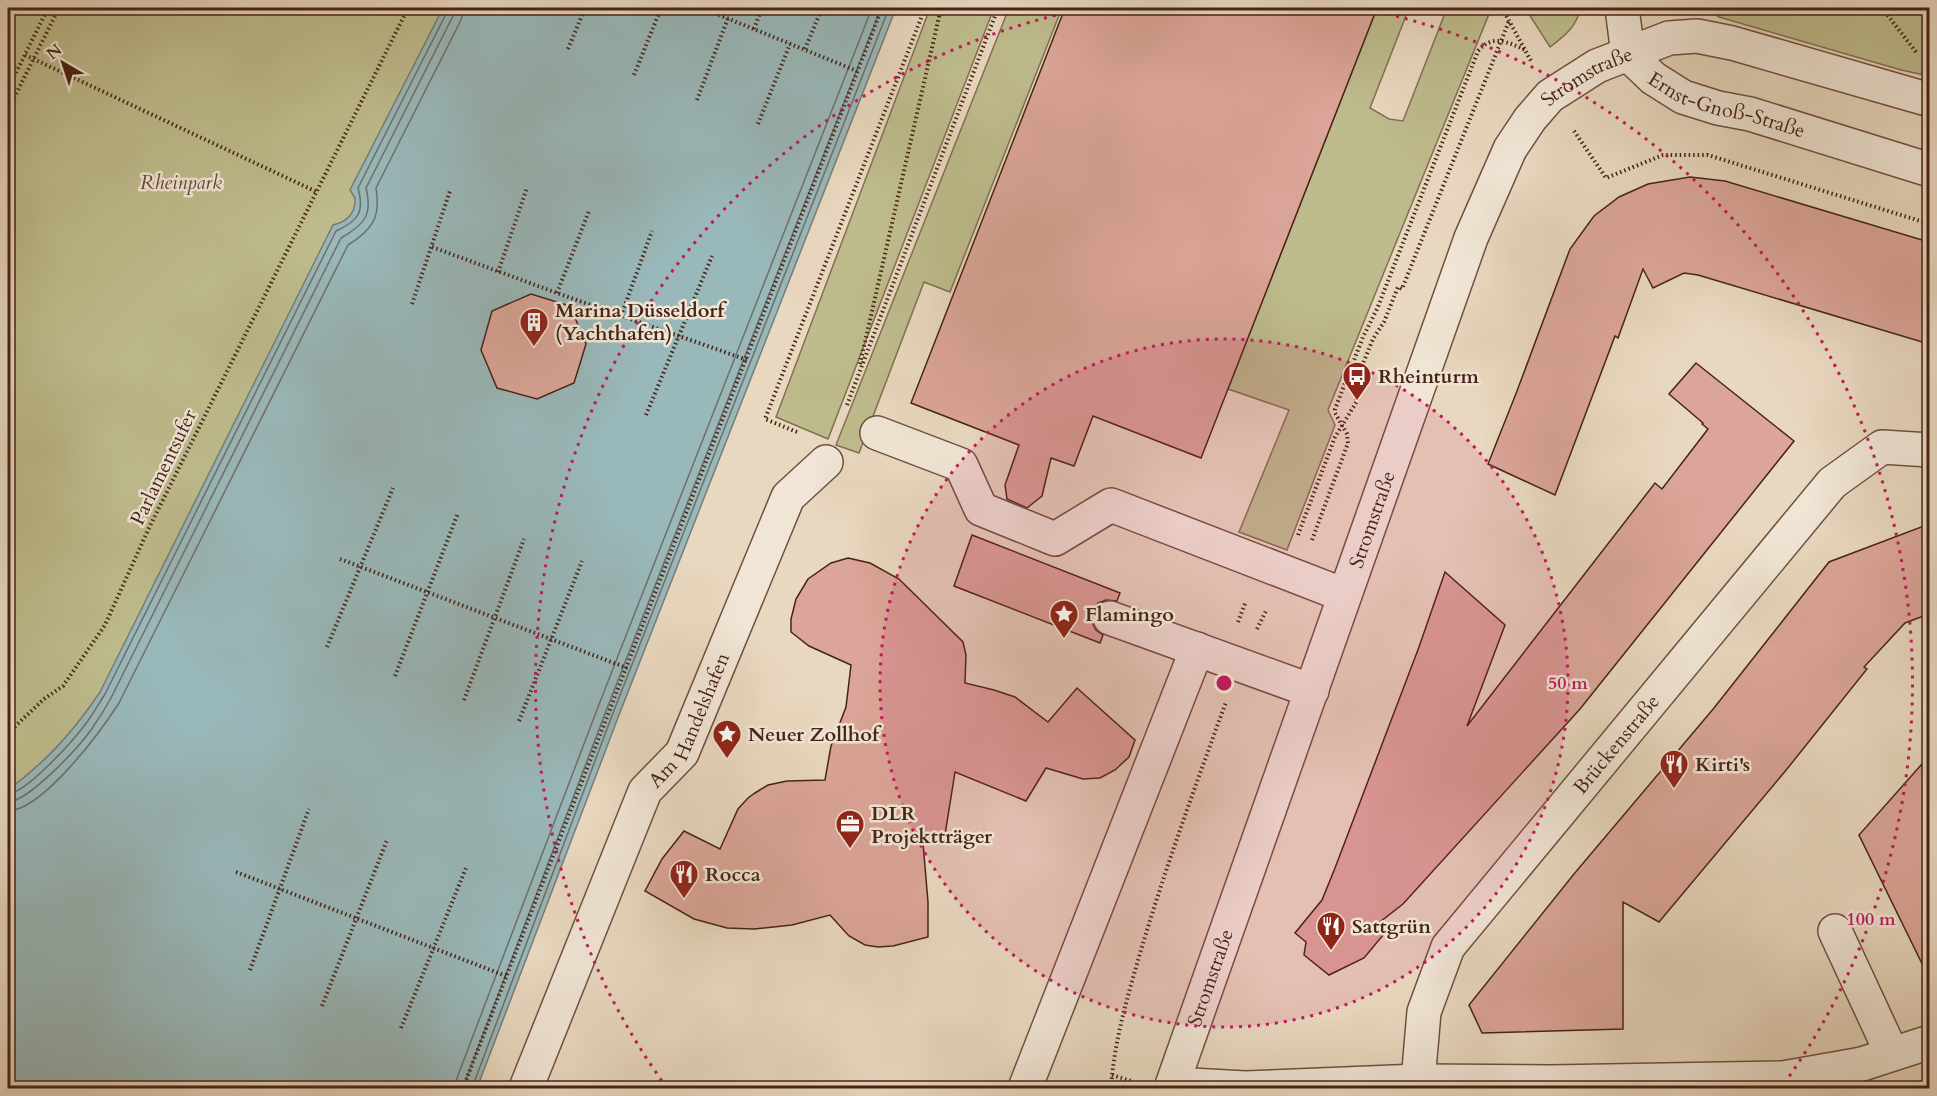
<svg xmlns="http://www.w3.org/2000/svg" width="1937" height="1096" viewBox="0 0 1937 1096" font-family="Cardo,serif">
<rect width="100%" height="100%" fill="#e9d8c0"/>
<filter id="stains"><feTurbulence type="fractalNoise" baseFrequency=".00333" numOctaves="4"/><feColorMatrix values="0 0 0 0 .2 0 0 0 0 .09 0 0 0 0 .02 0 0 0 .5 -.17"/></filter>
<radialGradient id="worn" r=".72"><stop offset=".6" stop-color="#630" stop-opacity="0"/><stop offset="1" stop-color="#630" stop-opacity=".3"/></radialGradient>
<g fill="#bebc8d" stroke="#827052" stroke-width="1.5">
<path d="M8,8H464L106,716L8,796Z"/>
<path d="M930,8H994L828,439L776,417Z"/>
<path d="M1009,8H1062L950,292L924,282L859,453L836,445Z"/>
<path d="M1377,8H1409L1370,108L1389,119L1403,121L1447,8H1485L1489,14L1328,410L1335,425L1287,550L1239,532L1289,410L1228,389Z"/>
<path d="M1525,8H1580C1578,26 1563,37 1550,47Z"/>
<path d="M1705,8H1929V76L1901,70L1719,17Z"/>
</g>
<path fill="#99b8ba" stroke="#787c79" stroke-width="1.5" d="M443,8H896L619,715L477,1088H8V790C47,761 73,732 100,692L333,225C347,222 356,213 355,198L350,190Z"/>
<g fill="none" stroke-linecap="round" stroke-linejoin="round">
<g stroke="#706e68" stroke-width="1.5">
<path d="M8,794C27,792 72,742 84,726C92,716 98,705 105,694L336,231C358,221 365,212 358,188L447,12V8"/>
<path d="M8,802C29,801 78,748 91,730C98,720 105,709 111,698L341,238C364,225 373,215 366,188L453,16L455,8"/>
<path d="M8,811C43,810 101,731 119,703L348,245C372,230 381,218 376,188L461,20L464,8"/>
<path d="M455,1088L457,1078L598,707L872,8"/>
<path d="M464,1088L465,1082L606,711L881,8"/>
<path d="M472,1088L613,713L889,8"/>
</g>
</g>
<g fill="#dba599" stroke="#462317" stroke-width="1.5">
<path d="M1065,8H1377L1201,458L1093,416L1074,466L1051,458L1042,496L1027,508L1007,499L1005,485L1019,445L911,403Z"/>
<path d="M1690,177L1725,181L1929,242V344L1698,275L1684,273L1653,288L1643,269L1618,338L1615,336L1555,495L1488,464L1517,391L1570,249L1594,216L1619,197L1648,184Z"/>
<path d="M531,294L570,306L586,344L574,383L537,399L497,388L481,350L492,311Z"/>
<path d="M1696,363L1794,441L1580,709L1403,904L1380,922L1389,928L1364,958L1329,975L1304,955L1306,942L1295,933L1322,900L1335,868L1419,647L1445,572L1505,625L1467,726L1655,483L1662,489L1708,429L1702,424L1703,423L1669,394Z"/>
<path d="M1929,524V614L1905,623L1864,667L1867,669L1787,769L1659,922L1623,902V1029L1482,1033L1469,1005L1574,874L1714,708L1829,562Z"/>
<path d="M972,535L1120,593L1117,601L1106,600L1098,603L1093,611L1092,622L1096,630L1103,635L1100,643L954,586Z"/>
<path d="M848,558L870,563L899,579L963,642L966,655L965,683L994,690L1015,697L1048,722L1077,688L1135,740L1129,757L1115,770L1100,778L1083,779L1046,768L1026,801L955,772L944,841L923,843L928,902V937L893,946L878,947L865,945L849,936L830,915L792,925L754,929L727,928L694,919L645,891L662,859L684,831L720,849L738,809L748,798L755,793L768,785L787,781L825,780L831,746L846,707L851,665L809,646L791,632V619L796,599L808,579L831,563Z"/>
<path d="M1929,756V978L1859,835Z"/>
</g>
<g fill="none" stroke-linecap="round" stroke-linejoin="round">
<g stroke="#6f5041" stroke-width="36">
<g id="minor">
<path d="M1622,8L1628,54"/>
<path id="s1" d="M1628,54L1653,78L1683,97L1718,108L1750,114L1930,170"/>
<path d="M877,433L961,465L981,509L1055,539L1111,505L1344,595"/>
<path d="M1110,618L1312,691"/>
<path d="M1835,931L1892,1054"/>
<path id="s2" d="M1418,1081L1424,1012L1448,947L1832,483L1882,447L1930,450"/>
<path d="M1173,1084L1245,1088L1418,1081L1551,1082L1783,1078L1862,1064L1930,1042"/>
<path id="s3" d="M526,1088L645,791L682,753L788,497L826,462"/>
<path d="M1025,1088L1197,649"/>
<path id="s4" d="M1171,1088L1471,238L1510,149L1530,119L1550,96L1597,66L1669,38L1697,36L1732,43L1930,100"/>
</g>
</g>
<g stroke="#462317" stroke-width="4" stroke-dasharray="1.5 3" stroke-linecap="butt">
<path d="M702,8L857,71"/>
<path d="M1502,8L1531,61"/>
<path d="M1882,8L1916,52"/>
<path d="M754,29L762,8"/>
<path d="M568,49L585,8"/>
<path d="M805,49L822,8"/>
<path d="M25,55L317,192"/>
<path d="M634,75L661,8"/>
<path d="M8,89L48,8"/>
<path d="M697,100L728,18"/>
<path d="M758,124L790,44"/>
<path d="M1574,131L1606,178L1663,155H1708L1930,224"/>
<path d="M432,247L557,293L747,360"/>
<path d="M498,272L527,188"/>
<path d="M557,293L589,211"/>
<path d="M412,304L450,191"/>
<path d="M621,316L652,231"/>
<path d="M860,364L941,8"/>
<path d="M847,405L998,8"/>
<path d="M646,415L712,256"/>
<path d="M797,432L765,419L925,8"/>
<path d="M1298,535L1335,437L1357,401L1352,390L1373,339L1384,322L1398,287L1402,289L1509,21"/>
<path d="M1312,540L1348,443L1347,434L1335,413V409L1363,337L1377,309L1478,51C1492,34 1508,42 1525,50"/>
<path d="M340,559L627,668"/>
<path d="M1238,622L1246,601"/>
<path d="M1257,629L1267,609"/>
<path d="M327,647L393,488"/>
<path d="M395,676L458,513"/>
<path d="M464,700L524,539"/>
<path d="M519,721L582,561"/>
<path d="M8,733L44,699L63,686L105,625L148,530L408,8"/>
<path d="M236,872L506,976"/>
<path d="M250,970L309,809"/>
<path d="M322,1006L387,840"/>
<path d="M401,1028L466,868"/>
<path d="M1112,1075L1131,1081"/>
<path d="M463,1088L882,8"/>
<path d="M1111,1088C1114,1041 1128,995 1141,950C1166,866 1196,784 1226,702"/>
</g>
<use href="#minor" stroke="#f1e6d6" stroke-width="33"/>
<path stroke="#462317" stroke-width="4" stroke-dasharray="1.5 3" stroke-linecap="butt" d="M8,110L59,8"/>
</g>
<circle cx="1224" cy="683" r="344" fill="#c2185b" fill-opacity=".12"/>
<g fill="none" stroke="#c2185b" stroke-width="3" stroke-dasharray="3 6">
<circle cx="1224" cy="683" r="344"/>
<path d="M667 1088A689 689 0 0 1 1087 8M1361 8A689 689 0 0 1 1781 1088"/>
</g>
<defs>
<g id="building-pin" transform="scale(1.5)"><path d="M0 17L-7.5 6A9.5 9.5 0 1 1 7.5 6Z" fill="#8f2418" stroke="#f1e6d6"/><path d="M-4-6H4V6H1V3H-1V6H-4ZM-2.5-4.3h1.7v1.8h-1.7ZM.8-4.3h1.7v1.8H.8ZM-2.5-1h1.7V.8h-1.7ZM.8-1h1.7V.8H.8Z" fill="#fff"/></g>
<g id="bus-pin" transform="scale(1.5)"><path d="M0 17L-7.5 6A9.5 9.5 0 1 1 7.5 6Z" fill="#8f2418" stroke="#f1e6d6"/><path d="M-5-6H5V4H4V6H2V4H-2V6H-4V4H-5ZM-3.5-4V0h7V-4ZM-3.5 1.2v1.5H-2V1.2ZM2 1.2v1.5H3.5V1.2Z" fill="#fff"/></g>
<g id="sight-pin" transform="scale(1.5)"><path d="M0 17L-7.5 6A9.5 9.5 0 1 1 7.5 6Z" fill="#8f2418" stroke="#f1e6d6"/><path d="M0-6L1.8-2.2L6-1.7L2.9 1.2L3.7 5.4L0 3.3L-3.7 5.4L-2.9 1.2L-6-1.7L-1.8-2.2Z" fill="#fff"/></g>
<g id="restaurant-pin" transform="scale(1.5)"><path d="M0 17L-7.5 6A9.5 9.5 0 1 1 7.5 6Z" fill="#8f2418" stroke="#f1e6d6"/><path d="M-5-6h1v4h1v-4h1v4h1v-4h1v5L-1.5 .5V6h-2V.5L-5-1ZM5-6V6H3V1.5H1.5Q1.5-4 5-6Z" fill="#fff"/></g>
<g id="office-pin" transform="scale(1.5)"><path d="M0 17L-7.5 6A9.5 9.5 0 1 1 7.5 6Z" fill="#8f2418" stroke="#f1e6d6"/><path d="M-6-3h4V-5.5h4V-3h4V5H-6ZM-1-4.5V-3h2v-1.5ZM-6 0V1H6V0Z" fill="#fff"/></g>
</defs>
<g fill-rule="evenodd">
<use href="#building-pin" x="534" y="322"/>
<use href="#bus-pin" x="1357" y="376"/>
<use href="#sight-pin" x="1064" y="614"/>
<use href="#sight-pin" x="727" y="734"/>
<use href="#restaurant-pin" x="1674" y="764"/>
<use href="#office-pin" x="850" y="824"/>
<use href="#restaurant-pin" x="684" y="874"/>
<use href="#restaurant-pin" x="1331" y="926"/>
</g>
<g text-anchor="middle" stroke-width="5" stroke-linejoin="round" paint-order="stroke">
<g font-size="20" fill="#462317" stroke="#f1e6d6">
<text dy="7" stroke="none"><textPath href="#s4" startOffset="1107">Stromstraße</textPath></text>
<text dy="7" stroke="none"><textPath href="#s1" startOffset="114">Ernst-Gnoß-Straße</textPath></text>
<text transform="translate(163 467) rotate(-64)" y="7">Parlamentsufer</text>
<text dy="7" stroke="none"><textPath href="#s4" startOffset="603">Stromstraße</textPath></text>
<text dy="7" stroke="none"><textPath href="#s3" startOffset="405">Am Handelshafen</textPath></text>
<text dy="7" stroke="none"><textPath href="#s2" startOffset="402">Brückenstraße</textPath></text>
<text dy="7" stroke="none"><textPath href="#s4" startOffset="117">Stromstraße</textPath></text>
</g>
<g font-size="20" font-style="italic" fill="#644934" stroke="#f1e6d6">
<text x="181" y="189">Rheinpark</text>
</g>
<g font-size="20" font-weight="bold" fill="#462317" stroke="#f1e6d6" text-anchor="start">
<text x="555" y="317">Marina Düsseldorf<tspan x="555" dy="23">(Yachthafen)</tspan></text>
<text x="1378" y="383">Rheinturm</text>
<text x="1085" y="621">Flamingo</text>
<text x="748" y="741">Neuer Zollhof</text>
<text x="1695" y="771">Kirti's</text>
<text x="871" y="820">DLR<tspan x="871" dy="23">Projektträger</tspan></text>
<text x="705" y="881">Rocca</text>
<text x="1352" y="933">Sattgrün</text>
</g>
</g>
<circle cx="1224" cy="683" r="9" fill="#c2185b" stroke="#f1e6d6" stroke-width="3"/>
<g font-size="18" text-anchor="middle" font-weight="bold" fill="#c2185b" stroke="#f1e6d6" stroke-width="5" stroke-linejoin="round" paint-order="stroke">
<text x="1568" y="689">50 m</text>
<text x="1871" y="925">100 m</text>
</g>
<rect width="1937" height="1096" fill="none" stroke="#e9d8c0" stroke-width="30"/>
<rect x="9" y="9" width="1919" height="1078" fill="none" stroke="#462317" stroke-width="3"/>
<rect x="15" y="15" width="1907" height="1066" fill="none" stroke="#462317" stroke-width="1.5"/>
<g transform="translate(63 63) rotate(321)" stroke="#f1e6d6" stroke-width="4.5" paint-order="stroke">
<path d="M0-4.5L10 22L0 15L-10 22Z" fill="#462317"/>
<text y="-9" font-size="16" font-weight="bold" text-anchor="middle" fill="#462317">N</text>
</g>
<rect width="100%" height="100%" filter="url(#stains)"/>
<rect width="100%" height="100%" fill="url(#worn)"/>
</svg>
